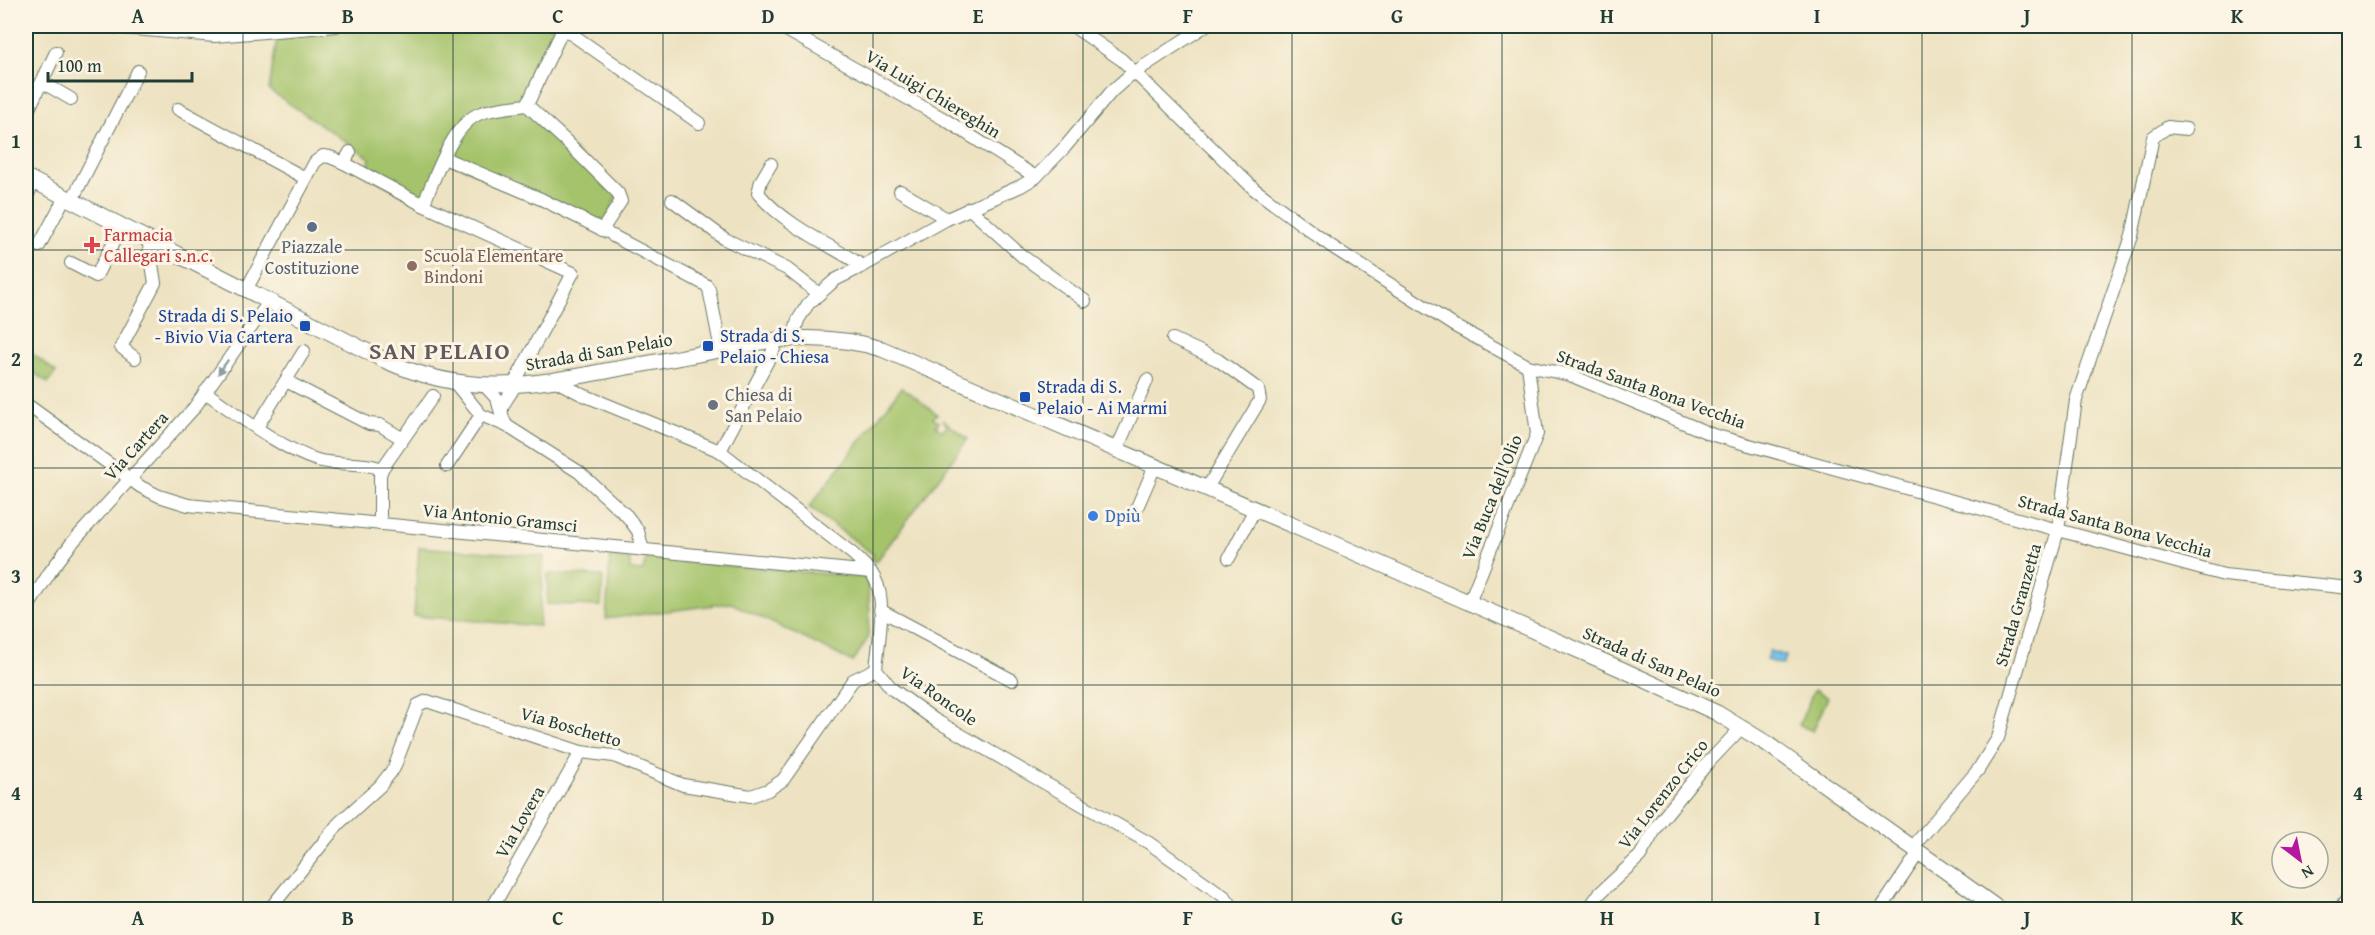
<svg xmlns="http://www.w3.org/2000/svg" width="2375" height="935" viewBox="0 0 2375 935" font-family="'Gentium Book Plus',serif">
<rect width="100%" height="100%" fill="#fcf5e5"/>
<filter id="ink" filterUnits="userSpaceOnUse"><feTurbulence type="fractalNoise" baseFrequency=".0167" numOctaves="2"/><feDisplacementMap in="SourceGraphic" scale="12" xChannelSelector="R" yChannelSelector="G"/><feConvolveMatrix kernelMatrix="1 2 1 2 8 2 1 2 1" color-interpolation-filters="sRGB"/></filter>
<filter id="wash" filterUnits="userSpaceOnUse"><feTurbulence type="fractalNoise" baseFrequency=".008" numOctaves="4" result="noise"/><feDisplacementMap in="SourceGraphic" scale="24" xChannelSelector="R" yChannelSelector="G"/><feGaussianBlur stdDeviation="1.35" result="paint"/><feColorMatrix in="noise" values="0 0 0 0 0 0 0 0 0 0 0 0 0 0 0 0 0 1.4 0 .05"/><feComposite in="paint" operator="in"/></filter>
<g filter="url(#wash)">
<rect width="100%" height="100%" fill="#ede2c1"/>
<g fill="#a4c36b" stroke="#628050" stroke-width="1.5">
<path d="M334,26H558L527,105L618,193L602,230L445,159L423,205L367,175L370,158L269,90L278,31Z"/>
<path d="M30,352L56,372L48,383L26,367V358Z"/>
<path d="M902,387L937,414L933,418L939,422L936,426L942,431L947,425L942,419L968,439L876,562L871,559L874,555L809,507Z"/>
<path d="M419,547L544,556L539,626L414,616Z"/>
<path d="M610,557L630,559V570L643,571L646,558L862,577L867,580L870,612L868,638L853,662L731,603L606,619Z"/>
<path d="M548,574L603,576L601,606L547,604Z"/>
<path d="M1814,690L1828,697L1813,731L1799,725Z"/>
</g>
<path fill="#73c0ed" stroke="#497e90" stroke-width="1.5" d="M1769,651L1786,656L1783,665L1766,660Z"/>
</g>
<g filter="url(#ink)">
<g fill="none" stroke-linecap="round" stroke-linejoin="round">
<g stroke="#677765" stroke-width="14">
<g id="minor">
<path d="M100,26L215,36L336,26"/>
<path d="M560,26L699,123"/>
<path d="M779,26L944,119L1036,177"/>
<path d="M1073,26L1122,60L1254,189L1331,246L1453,325L1528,366L1570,375L1713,435L2058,530L2224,575L2350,588"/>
<path d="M42,82L71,99"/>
<path d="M527,105L567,142L618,193L621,201L602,230"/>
<path d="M178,109L305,178"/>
<path d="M26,115L56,52"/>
<path d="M444,158L541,199L607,232"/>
<path d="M344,163L423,205L573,273L517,378C514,399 492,403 507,426"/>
<path d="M771,164L761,181L758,193C783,224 830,245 863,266"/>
<path d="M900,191L947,219"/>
<path d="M26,199L34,181"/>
<path d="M72,200L138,71"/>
<path d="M672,200L725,239L787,269L818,293"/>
<path d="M423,205C435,179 452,123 481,113C495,108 512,107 527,105L564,27"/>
<path d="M969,208L1022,256L1085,301"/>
<path d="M613,236L706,285L709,289L721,350"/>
<path d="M39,246L65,197"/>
<path d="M71,263L96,276L122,226"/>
<path d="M246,290L315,162L323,156L330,157L344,163L350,152"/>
<path d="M793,338L798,320L808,304L835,280L863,266L947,219L1021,186L1036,177L1065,147L1112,91L1129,76L1205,26"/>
<path d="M1173,339L1218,360L1258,389L1260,400L1207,488"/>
<path d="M135,358L121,347L155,283L148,239"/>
<path d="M554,380L581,394L720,451L853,554C861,562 870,569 875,579C887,602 878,643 876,669L892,689L935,720L1149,843L1225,897L1235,910"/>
<path d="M286,381L369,424L380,425L403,439"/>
<path d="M455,383L481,415L507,426L579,472L627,516L638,531L643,550"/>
<path d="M485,386L497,399L501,413"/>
<path d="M205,392C237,414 281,449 317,460C338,466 363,461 382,469"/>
<path d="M26,404L141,487L159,496L188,505L871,572"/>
<path d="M257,427L304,351"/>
<path d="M1117,449L1147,380"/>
<path d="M720,451L774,349L776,340"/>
<path d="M447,466L481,415"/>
<path d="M1135,512L1155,466"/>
<path d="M380,524V475L382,469L433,396"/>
<path d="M1229,558L1255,509"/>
<path d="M1469,603L1537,434L1528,366"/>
<path d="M26,610L50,572L71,544L194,408L269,302"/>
<path d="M880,610L1012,680"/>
<path d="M1912,848L1978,770L1998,738L2058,530L2076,400L2132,236L2153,137L2168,127L2186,129"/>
<path d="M269,910L339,823L380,786L394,768L418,705L427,701L581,752L614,756L683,785L751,796L768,790L783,780L853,680L876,669"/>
<path d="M491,910L581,752"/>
<path d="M1588,910L1599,894L1640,856L1659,823L1705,766L1742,727"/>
<path d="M1880,910L1919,852"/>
<path d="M2340,910L2350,894"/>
</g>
</g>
<g stroke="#677765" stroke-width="17">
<path id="major" d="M26,177L384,360C470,399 533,385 622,368C668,360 715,351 761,342C803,336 841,337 882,349L1301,529L1621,669L1717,713L1766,743L2000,910"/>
</g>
<use href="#minor" stroke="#fff" stroke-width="12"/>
<use href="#major" stroke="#fff" stroke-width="15"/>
</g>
<defs><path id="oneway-solid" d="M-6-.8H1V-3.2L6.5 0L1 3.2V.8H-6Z" transform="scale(1.5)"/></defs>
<use fill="#8f9e9a" href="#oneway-solid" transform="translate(223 367) rotate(125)"/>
</g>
<path fill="none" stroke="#1f3d34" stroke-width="1.5" stroke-opacity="0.55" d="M243,26V910M453,26V910M663,26V910M873,26V910M1083,26V910M1292,26V910M1502,26V910M1712,26V910M1922,26V910M2132,26V910M26,250H2350M26,468H2350M26,685H2350"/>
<circle fill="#5c6f8a" stroke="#fcf5e5" stroke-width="2" cx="312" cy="227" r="6"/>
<path fill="#e0444e" stroke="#fcf5e5" stroke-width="2" d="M89 236h6v6h6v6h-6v6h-6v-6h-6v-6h6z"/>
<circle fill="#8d6e63" stroke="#fcf5e5" stroke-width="2" cx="412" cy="266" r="6"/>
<g fill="#1a4fb4" stroke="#fcf5e5" stroke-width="2">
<rect x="299" y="320" width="12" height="12" rx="3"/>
<rect x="702" y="340" width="12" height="12" rx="3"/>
<rect x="1019" y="391" width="12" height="12" rx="3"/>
</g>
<circle fill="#6b7280" stroke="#fcf5e5" stroke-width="2" cx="713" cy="405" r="6"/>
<circle fill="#3f7fe0" stroke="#fcf5e5" stroke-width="2" cx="1093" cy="516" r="6"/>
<g text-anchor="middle" stroke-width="6" stroke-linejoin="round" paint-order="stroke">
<g font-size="18" fill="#1f3d34" stroke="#fcf5e5">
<text transform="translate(933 94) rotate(31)" y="6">Via Luigi Chiereghin</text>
<text transform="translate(599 352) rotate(-10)" y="6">Strada di San Pelaio</text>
<text transform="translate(1651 389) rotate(20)" y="6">Strada Santa Bona Vecchia</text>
<text transform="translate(136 446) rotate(-48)" y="6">Via Cartera</text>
<text transform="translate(1492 497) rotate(-68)" y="6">Via Buca dell'Olio</text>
<text transform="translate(500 518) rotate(6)" y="6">Via Antonio Gramsci</text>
<text transform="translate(2115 526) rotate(15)" y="6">Strada Santa Bona Vecchia</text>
<text transform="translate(2018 605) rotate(-74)" y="6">Strada Granzetta</text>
<text transform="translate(1652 662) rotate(24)" y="6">Strada di San Pelaio</text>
<text transform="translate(939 696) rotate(35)" y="6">Via Roncole</text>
<text transform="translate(571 727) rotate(16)" y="6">Via Boschetto</text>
<text transform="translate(1663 794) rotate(-52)" y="6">Via Lorenzo Crico</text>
<text transform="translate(520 822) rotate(-60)" y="6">Via Lovera</text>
</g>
<g font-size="18" fill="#be3a42" stroke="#fcf5e5" text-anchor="start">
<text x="104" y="241">Farmacia<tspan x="104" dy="21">Callegari s.n.c.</tspan></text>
</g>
<g font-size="18" fill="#4e5e75" stroke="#fcf5e5">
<text x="312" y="253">Piazzale<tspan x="312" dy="21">Costituzione</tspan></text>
</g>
<g font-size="18" fill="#785e54" stroke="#fcf5e5" text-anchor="start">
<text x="424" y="262">Scuola Elementare<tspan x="424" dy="21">Bindoni</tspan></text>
</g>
<g font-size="18" fill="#164399" stroke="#fcf5e5" text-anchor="start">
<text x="293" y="322" text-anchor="end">Strada di S. Pelaio<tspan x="293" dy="21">- Bivio Via Cartera</tspan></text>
<text x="720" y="342">Strada di S.<tspan x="720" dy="21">Pelaio - Chiesa</tspan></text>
<text x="1037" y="393">Strada di S.<tspan x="1037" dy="21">Pelaio - Ai Marmi</tspan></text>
</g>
<g font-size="18" fill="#5b616d" stroke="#fcf5e5" text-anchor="start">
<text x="725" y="401">Chiesa di<tspan x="725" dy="21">San Pelaio</tspan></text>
</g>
<g font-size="18" fill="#366cbe" stroke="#fcf5e5" text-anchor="start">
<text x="1105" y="522">Dpiù</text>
</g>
<g font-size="24" font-weight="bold" letter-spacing="1.5" fill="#635a5f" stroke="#fcf5e5">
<text x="440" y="359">SAN PELAIO</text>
</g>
</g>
<rect width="2375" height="935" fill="none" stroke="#fcf5e5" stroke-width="66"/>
<g transform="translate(2300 860) rotate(148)"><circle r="28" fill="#fcf5e5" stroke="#a4ab9e" stroke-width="1.5"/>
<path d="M0-4.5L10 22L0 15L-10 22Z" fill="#b5179e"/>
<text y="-9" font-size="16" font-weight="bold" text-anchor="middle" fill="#1f3d34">N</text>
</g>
<path d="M48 72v9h144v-9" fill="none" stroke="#1f3d34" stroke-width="3"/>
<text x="57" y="72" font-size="18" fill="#1f3d34" stroke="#fcf5e5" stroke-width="4.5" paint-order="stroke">100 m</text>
<rect x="33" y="33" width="2309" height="869" fill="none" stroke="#1f3d34" stroke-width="2"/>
<g font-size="20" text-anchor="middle" font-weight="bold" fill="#1f3d34">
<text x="138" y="23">A</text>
<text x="348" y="23">B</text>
<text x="558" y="23">C</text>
<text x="768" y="23">D</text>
<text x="978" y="23">E</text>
<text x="1188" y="23">F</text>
<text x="1397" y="23">G</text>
<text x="1607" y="23">H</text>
<text x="1817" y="23">I</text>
<text x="2027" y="23">J</text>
<text x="2237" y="23">K</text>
<text x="16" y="148">1</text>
<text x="2358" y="148">1</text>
<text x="16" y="366">2</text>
<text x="2358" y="366">2</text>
<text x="16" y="583">3</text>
<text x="2358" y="583">3</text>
<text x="16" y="800">4</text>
<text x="2358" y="800">4</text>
<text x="138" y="925">A</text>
<text x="348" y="925">B</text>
<text x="558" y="925">C</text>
<text x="768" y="925">D</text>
<text x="978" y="925">E</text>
<text x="1188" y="925">F</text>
<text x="1397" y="925">G</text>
<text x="1607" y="925">H</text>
<text x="1817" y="925">I</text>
<text x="2027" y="925">J</text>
<text x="2237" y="925">K</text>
</g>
</svg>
